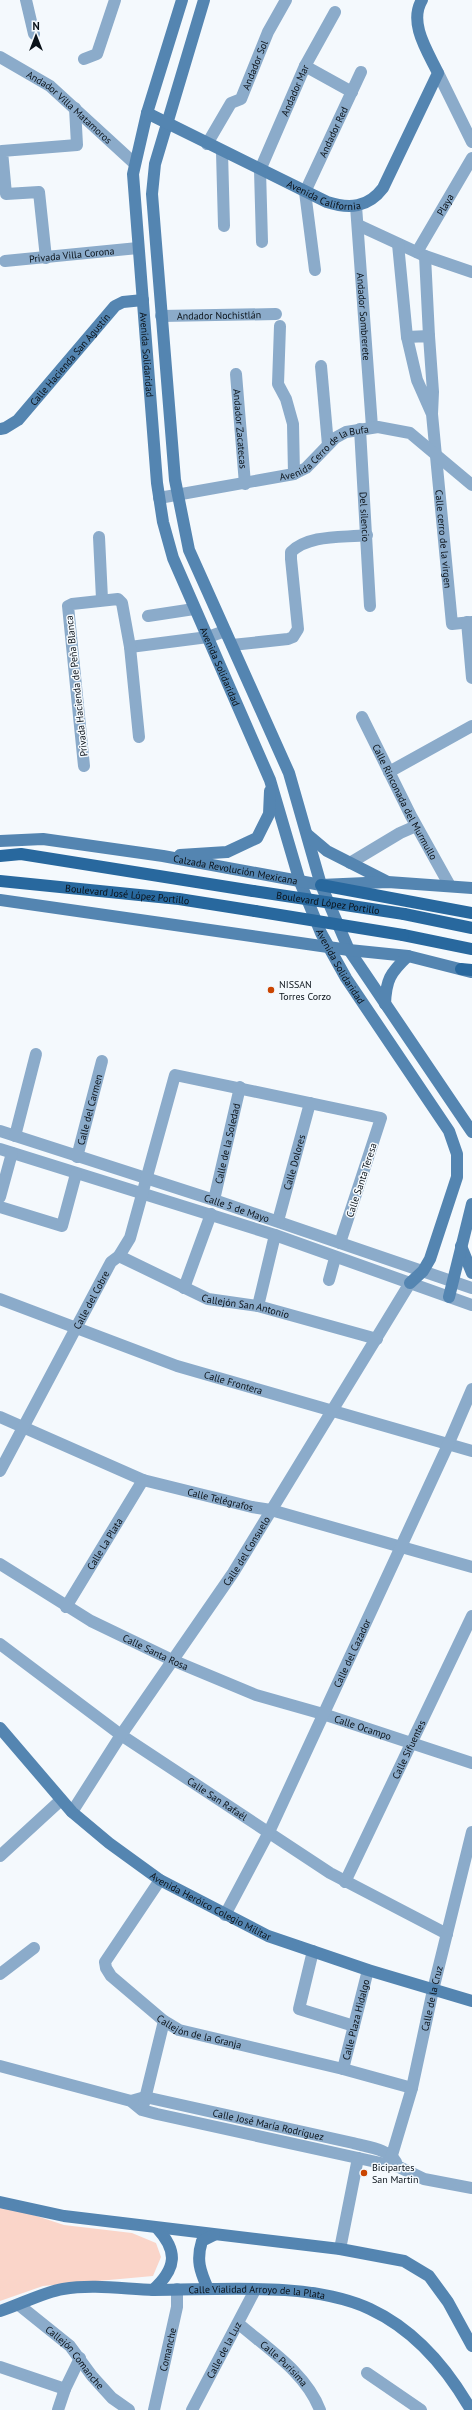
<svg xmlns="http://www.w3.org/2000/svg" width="472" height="2410" viewBox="0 0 472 2410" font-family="'PT Sans',sans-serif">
<rect width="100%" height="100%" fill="#f4f9fd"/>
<path fill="#fad5c9" d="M0,2204L64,2225L132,2233L156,2243L161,2257L153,2276L43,2286L0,2301Z"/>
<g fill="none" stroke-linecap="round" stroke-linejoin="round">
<g stroke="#8babca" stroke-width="12">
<path d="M26,0L34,34"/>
<path id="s1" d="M0,57L50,86L134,163"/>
<path d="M84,59L97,54L115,0"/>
<path d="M305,66L352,92"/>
<path d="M438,73L472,142"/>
<path id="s2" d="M207,144L231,103L241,99L268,32L286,0"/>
<path d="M222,152L224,226"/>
<path id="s3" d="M356,206L372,427"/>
<path d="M358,225L425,256L472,272"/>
<path id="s4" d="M262,242L260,170L305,66L335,12"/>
<path d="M398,244L407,337"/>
<path id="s5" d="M417,252L472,158"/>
<path d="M425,256L429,336"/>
<path d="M46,258L39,192L6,194L2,151L77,145L75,108"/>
<path id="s6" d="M5,261L138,248"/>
<path id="s7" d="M315,270L305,192L361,72"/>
<path id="s8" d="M161,316L276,314"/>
<path d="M280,326L278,384L286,399L293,424L294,474"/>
<path d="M321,366L328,445"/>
<path id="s9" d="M236,374L245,484"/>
<path id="s10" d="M432,414L417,380L407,337L429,336L433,392L432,414L452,624L472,622"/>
<path id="s11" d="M360,429L370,606"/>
<path id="s12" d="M159,498L294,474L306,468L335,438L346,432L378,427L410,433L472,485"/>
<path d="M99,537L102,599"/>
<path d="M148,616L194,609"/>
<path d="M467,622L472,678"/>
<path d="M232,645L288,639L293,637L298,629L291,559V552C310,534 343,538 367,535"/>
<path d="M130,647L208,637L225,631"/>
<path id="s13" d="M362,717L411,816L450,886"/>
<path d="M84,766L68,606L72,604L118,599L122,603L130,647L139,737"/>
<path d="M389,772L472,726"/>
<path d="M350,863L400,833L416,826"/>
<path id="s14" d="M0,1131L214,1200L472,1288"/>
<path d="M15,1136L36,1054"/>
<path d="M0,1149L275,1235L472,1305"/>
<path id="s15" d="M77,1157L102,1061"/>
<path d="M0,1197L12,1153"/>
<path id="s16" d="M214,1200L240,1087"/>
<path d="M0,1207L62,1226L76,1174"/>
<path id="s17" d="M278,1221L310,1103"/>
<path id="s18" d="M119,1256L208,1299L258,1306L377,1339"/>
<path d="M329,1280L335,1258"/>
<path d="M184,1288L211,1214"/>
<path id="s19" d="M0,1299L177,1366L472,1451"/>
<path d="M258,1306L275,1235"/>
<path id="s20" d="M0,1417L143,1480L252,1507L271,1510L472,1567"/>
<path id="s21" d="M0,1471L111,1262L119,1256L130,1238L175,1075L381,1118L340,1243"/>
<path id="s22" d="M0,1564L91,1621L172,1660L256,1695L323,1714L472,1763"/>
<path id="s23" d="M66,1607L143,1480"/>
<path id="s24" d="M0,1644L121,1735L330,1873L447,1934"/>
<path id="s25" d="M72,1812L121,1735L233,1573L410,1283"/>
<path d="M0,1856L61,1800"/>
<path id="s26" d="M160,1880L105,1962L106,1968L111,1976L164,2021L179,2030L343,2069L412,2088"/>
<path id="s27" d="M345,1882L472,1616"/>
<path id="s28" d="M225,1915L269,1832L448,1445L472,1389"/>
<path d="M313,1951L299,2009L354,2026"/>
<path d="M0,1974L34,1948"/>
<path d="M0,2066L131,2101L142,2110L157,2114L399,2167L424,2179L472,2188"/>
<path id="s29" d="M343,2069L368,1970"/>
<path id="s30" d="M131,2101L145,2097L353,2143C367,2147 389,2149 396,2162"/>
<path d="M144,2103L164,2021"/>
<path id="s31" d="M389,2165L412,2088L433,1990L472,1832"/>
<path d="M340,2249L358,2158"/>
<path id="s32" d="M19,2305L70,2346L92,2376L112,2398L129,2410"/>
<path id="s33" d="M239,2324C268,2349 306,2373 320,2410"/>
<path d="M0,2367L65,2389"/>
<path d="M367,2373L421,2410"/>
<path d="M58,2410L65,2389L80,2358"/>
<path id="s34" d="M154,2410L177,2307V2289"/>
<path id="s35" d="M192,2410L255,2290"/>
</g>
<g stroke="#5485b1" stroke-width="12">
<path id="s36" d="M182,0L147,113L133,174L157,483L163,522L173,558L270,780L300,882L321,933L346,978L449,1131L457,1154V1177L430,1259L423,1271L410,1283"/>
<path d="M204,0L155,164L152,194L175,480L189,550L289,773L321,885L349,950L472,1132"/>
<path id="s37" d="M147,113L327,202C349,209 368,208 383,188L438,73C428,52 408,23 422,0"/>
<path id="s38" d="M0,429L5,428L18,420L115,306L123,302L143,300"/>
<path d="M308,835L327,851L386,881"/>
<path id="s39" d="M0,841L43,839L163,856L321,885L388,882L472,888"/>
<path d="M180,855L227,852L257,838L269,814L270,791"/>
<path d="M0,900L349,950L408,956L471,972"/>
<path d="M385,1004C386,980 390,973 408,956"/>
<path d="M461,1246L472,1273"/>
<path d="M449,1297L472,1204"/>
<path id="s40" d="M0,1728L72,1812L109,1843L160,1880L268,1936L368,1970L472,2001"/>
<path d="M0,2202L64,2216L340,2249L404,2261L429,2276L448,2302L472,2346"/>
<path d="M208,2289C200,2271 196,2260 202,2241L214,2235"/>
<path d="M153,2290C177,2268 178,2251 157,2228"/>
<path id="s41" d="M0,2311C19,2305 44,2292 63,2289C93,2284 124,2289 154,2290C219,2290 310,2281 370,2309C415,2330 447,2368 471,2410"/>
</g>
<g stroke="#28689e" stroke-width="12">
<path d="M0,856L21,854L253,891"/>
<path id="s42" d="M0,881L179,899L255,911"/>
<path d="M321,885L472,913"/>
<path d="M404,914L472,928"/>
<path d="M403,935L472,949"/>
<path d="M461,969L472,970"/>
</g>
<g stroke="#28689e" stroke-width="12">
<path id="s43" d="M253,891L404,914"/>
<path d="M255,911L403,935"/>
</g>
</g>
<g fill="#ca4501" stroke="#f4f9fd" stroke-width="1.5">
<circle cx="271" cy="990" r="4"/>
<circle cx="364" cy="2173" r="4"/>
</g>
<g text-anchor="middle" stroke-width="3" stroke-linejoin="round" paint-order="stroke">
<g font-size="10" fill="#091118" stroke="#f4f9fd">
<text dy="4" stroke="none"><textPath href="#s2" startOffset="95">Andador Sol</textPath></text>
<text dy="4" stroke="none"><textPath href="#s4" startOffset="159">Andador Mar</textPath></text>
<text dy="4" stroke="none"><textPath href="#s1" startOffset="86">Andador Villa Matamoros</textPath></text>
<text dy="4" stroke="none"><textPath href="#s7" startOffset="145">Andador Red</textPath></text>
<text dy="4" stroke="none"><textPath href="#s37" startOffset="196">Avenida California</textPath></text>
<text dy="4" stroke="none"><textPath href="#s5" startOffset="55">Playa</textPath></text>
<text dy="4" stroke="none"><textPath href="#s6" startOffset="67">Privada Villa Corona</textPath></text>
<text dy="4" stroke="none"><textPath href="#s8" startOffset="58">Andador Nochistlán</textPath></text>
<text dy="4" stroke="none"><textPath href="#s3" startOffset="111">Andador Sombrerete</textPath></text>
<text dy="4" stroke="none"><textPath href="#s36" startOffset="362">Avenida Solidaridad</textPath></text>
<text dy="4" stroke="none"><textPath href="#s38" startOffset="100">Calle Hacienda San Agustín</textPath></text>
<text dy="4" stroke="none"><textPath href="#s9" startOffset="55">Andador Zacatecas</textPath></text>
<text dy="4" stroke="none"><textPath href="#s12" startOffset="175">Avenida Cerro de la Bufa</textPath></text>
<text dy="4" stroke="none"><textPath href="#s11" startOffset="88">Del silencio</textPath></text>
<text dy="4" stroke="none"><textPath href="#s10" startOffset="307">Calle cerro de la virgen</textPath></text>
<text dy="4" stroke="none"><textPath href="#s36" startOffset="686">Avenida Solidaridad</textPath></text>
<text transform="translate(76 686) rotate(-96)" y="4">Privada Hacienda de Peña Blanca</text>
<text dy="4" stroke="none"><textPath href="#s13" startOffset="95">Calle Rinconada del Murmullo</textPath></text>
<text dy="4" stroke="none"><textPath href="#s39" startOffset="238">Calzada Revolución Mexicana</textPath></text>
<text dy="4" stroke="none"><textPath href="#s42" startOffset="128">Boulevard José López Portillo</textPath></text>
<text dy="4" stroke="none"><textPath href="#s43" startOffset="76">Boulevard López Portillo</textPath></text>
<text dy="4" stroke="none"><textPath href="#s36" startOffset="1010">Avenida Solidaridad</textPath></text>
<text dy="4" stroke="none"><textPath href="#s15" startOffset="49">Calle del Carmen</textPath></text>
<text dy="4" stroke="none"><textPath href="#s16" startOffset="58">Calle de la Soledad</textPath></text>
<text dy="4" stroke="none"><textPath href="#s17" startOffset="61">Calle Dolores</textPath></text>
<text transform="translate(361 1180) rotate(-72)" y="4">Calle Santa Teresa</text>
<text dy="4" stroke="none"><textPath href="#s14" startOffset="249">Calle 5 de Mayo</textPath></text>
<text dy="4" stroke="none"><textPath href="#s21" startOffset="194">Calle del Cobre</textPath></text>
<text dy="4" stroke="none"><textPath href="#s18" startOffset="137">Callejón San Antonio</textPath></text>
<text dy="4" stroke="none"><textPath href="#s19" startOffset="248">Calle Frontera</textPath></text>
<text dy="4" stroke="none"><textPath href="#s20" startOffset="236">Calle Telégrafos</textPath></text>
<text dy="4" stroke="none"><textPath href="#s23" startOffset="74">Calle La Plata</textPath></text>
<text dy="4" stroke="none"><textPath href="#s25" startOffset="314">Calle del Consuelo</textPath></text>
<text dy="4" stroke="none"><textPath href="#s22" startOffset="179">Calle Santa Rosa</textPath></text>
<text dy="4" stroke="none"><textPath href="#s28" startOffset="291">Calle del Cazador</textPath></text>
<text dy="4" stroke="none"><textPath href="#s22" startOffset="400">Calle Ocampo</textPath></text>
<text dy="4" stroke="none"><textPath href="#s27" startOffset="147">Calle Sifuentes</textPath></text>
<text dy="4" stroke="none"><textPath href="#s24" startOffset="267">Calle San Rafaél</textPath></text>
<text dy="4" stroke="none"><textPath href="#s40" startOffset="279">Avenida Heróico Colegio Militar</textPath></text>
<text dy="4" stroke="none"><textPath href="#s31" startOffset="172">Calle de la Cruz</textPath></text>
<text dy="4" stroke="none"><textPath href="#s29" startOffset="51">Calle Plaza Hidalgo</textPath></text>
<text dy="4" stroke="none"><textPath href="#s26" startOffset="221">Callejón de la Granja</textPath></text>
<text dy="4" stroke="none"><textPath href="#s30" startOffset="141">Calle José María Rodríguez</textPath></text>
<text dy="4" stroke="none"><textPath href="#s41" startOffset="261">Calle Vialidad Arroyo de la Plata</textPath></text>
<text dy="4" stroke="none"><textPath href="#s34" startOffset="62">Comanche</textPath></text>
<text dy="4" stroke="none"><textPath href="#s35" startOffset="68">Calle de la Luz</textPath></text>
<text dy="4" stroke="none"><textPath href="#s32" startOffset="77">Callejón Comanche</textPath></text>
<text dy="4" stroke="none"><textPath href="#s33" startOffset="60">Calle Purísima</textPath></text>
</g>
<g font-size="10" fill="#091118" stroke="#f4f9fd" text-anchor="start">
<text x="279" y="988">NISSAN<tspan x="279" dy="12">Torres Corzo</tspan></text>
<text x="372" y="2171">Bicipartes<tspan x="372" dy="12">San Martin</tspan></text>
</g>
</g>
<g transform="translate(36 36)" stroke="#f4f9fd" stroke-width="3" paint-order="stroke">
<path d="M0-3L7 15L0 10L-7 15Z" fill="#091118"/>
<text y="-6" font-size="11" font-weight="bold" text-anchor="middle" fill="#091118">N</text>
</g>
</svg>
